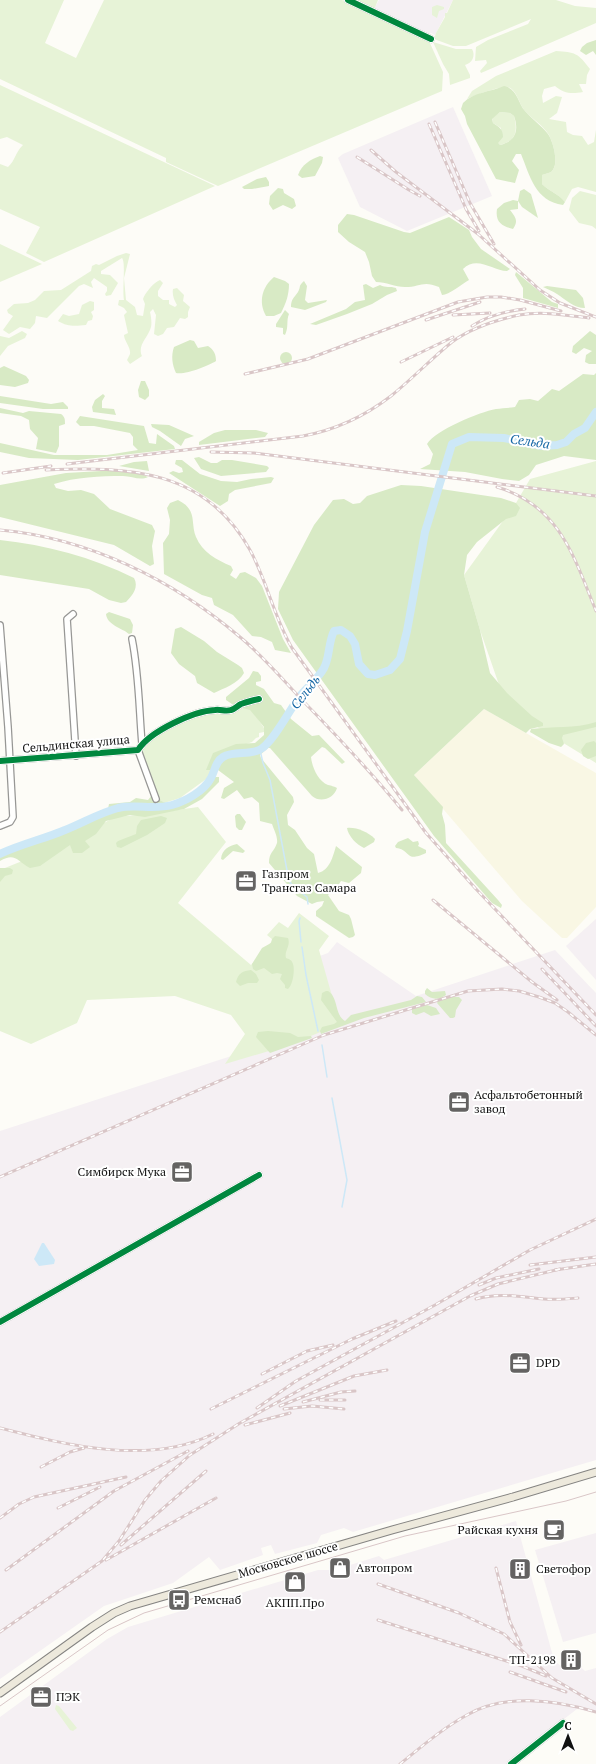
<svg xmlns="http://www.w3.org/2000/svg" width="596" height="1764" viewBox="0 0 596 1764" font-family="'PT Serif',serif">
<rect width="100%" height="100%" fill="#fdfcf7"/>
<g fill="#f5f0f3">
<path d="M379,0H453L435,35L431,33L428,34L374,9Z"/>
<path d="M453,107L492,196L407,231L360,207L338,158L343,154Z"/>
<path d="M596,919V980L566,946Z"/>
<path d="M337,942L416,996L555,950L596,993V1460L353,1532L344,1528L321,1535L317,1543L275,1554L271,1545L261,1548L263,1555L220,1570L209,1557L173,1583L104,1606L0,1679V1131L336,1022L317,957L328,953Z"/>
<path d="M516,1521L554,1660L564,1669L577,1664L585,1671L596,1668V1713L577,1709L506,1764H0V1717L107,1639L128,1627L318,1570H334L379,1556L384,1560Z"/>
<path d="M596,1533V1633L563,1642L535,1550Z"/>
</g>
<path fill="#f9f7e4" d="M484,709L596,773V907L567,938H562L522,901L414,775Z"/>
<g fill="#e7f3d7">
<path d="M0,0H64L45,43L76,58L104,0H342L429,41L443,72L442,91L218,186L166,162V158L0,79Z"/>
<path d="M354,0H378L374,10Z"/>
<path d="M453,0H556L575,6L596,8V23L481,73L480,71L487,63L486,60L475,61L476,47L488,40L528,24L531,19L466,46H453L434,39L436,33L445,17V13H447Z"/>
<path d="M437,5L444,7V9L439,11L437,18L432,15V7Z"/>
<path d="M433,42L456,49H472C476,56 472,63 465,65L470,75V78L450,85L449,74L443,64Z"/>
<path d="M556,51C575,52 578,53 590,69L587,75L586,84H579L583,92C572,94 564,94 555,86L544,89L542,96L543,103L556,96L562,97L557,113L549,119L566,122L567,132L573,135L582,136L588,145L594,142L596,130V192L578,187L572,189L565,202C559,194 549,191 542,184V175C545,174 549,173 551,172C560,165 553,143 549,135C543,125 532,119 525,111C519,104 517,90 508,87C503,85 473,96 467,99L472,91L496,76Z"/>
<path d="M0,85L215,186L44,262L26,253L40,227L0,209V164L8,167C15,161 16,151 23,145L7,137L0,139Z"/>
<path d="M500,112L510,113L514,116C518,131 516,141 500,145L497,143L500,139L501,128L493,123L492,118Z"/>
<path d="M580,191L596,195V229L592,226L579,223L569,210L572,198Z"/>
<path d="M0,244L42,264L0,282Z"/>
<path d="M126,253L130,254L124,278L126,300L135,307L137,315L143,316L145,304L143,299C145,293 154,282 160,280L163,283L158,291V296L163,300H169V304L175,307L177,305C174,300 172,295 173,289L177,288L184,295L183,301L190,307L188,312V317L185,319L180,318L174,327L167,328L163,334L158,336L154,334L156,315L153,309L150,312C151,316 152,323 151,327C148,338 137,345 142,356L130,364L127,360C128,358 129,356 130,354C131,347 124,341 124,335L128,333L124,315L127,312L124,308L118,305L119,300H124C122,290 126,262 122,258L101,271V274L110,275L118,283L111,295L106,296L105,294L107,291V287L94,278L91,282L93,288L84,284L79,286L47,318L36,316L35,323L30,329L20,327L9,334L3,330L13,316L8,313L7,310L14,304L28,303L35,300L44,291L61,290L91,271L92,266L96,264L99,265L117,256Z"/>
<path d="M90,301L94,302V310L91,312L93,316L92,320L88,321L86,325C75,326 68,327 58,321L63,314L69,316L79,314L82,305Z"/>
<path d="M22,331L27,334L25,338L8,346L0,356V336L9,338Z"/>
<path d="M596,461V763L534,725L505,702L480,630L464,575L516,503L530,479Z"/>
<path d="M248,704L264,728V732L259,733V737L256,738L252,742L218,754L209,777L180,798L164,803L158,800L141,752L143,745L182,721L206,713L236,711Z"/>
<path d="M198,807L226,842L178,903L251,965L273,940L267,935L279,922L288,928L299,913L329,936L319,950L340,1024L289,1045L225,1064L245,1034L231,1015L175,996L87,1000L77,1023L31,1044L0,1031V870L69,842L115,817L149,814Z"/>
<path d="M56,1705L59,1706L77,1728L73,1731L70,1730L55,1709Z"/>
</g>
<g fill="#d8eac5" fill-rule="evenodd">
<path d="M596,40V55L593,51L586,55L580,51L582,47L587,43Z"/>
<path d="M504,86C517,88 518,103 525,111C532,119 541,125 548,134C553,141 560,165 551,172C549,173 545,174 542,175V184C549,191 559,194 565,202L563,205C535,201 530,176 521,154H516L512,161L519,170L515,183L496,179L467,124L465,116L461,109L463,103C474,92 490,92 504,86ZM500,112L510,113L514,116C519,130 516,141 500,145L498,143L503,137C503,129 499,127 493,123L492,119Z"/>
<path d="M320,156L323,157L322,163L315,176L302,178L298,175C302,164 310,160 320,156Z"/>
<path d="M266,177L269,182V186L252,189H244L242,187L257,179Z"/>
<path d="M278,188L283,189L284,193L294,199L296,206L292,209L283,205L273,210L269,204L270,196Z"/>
<path d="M524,189L531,194L538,218L522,207L518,201L520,191Z"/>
<path d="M513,200L518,201V209L510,210C515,217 519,220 513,229C502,226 495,222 497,209L504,203Z"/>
<path d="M347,214L354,215L404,232L410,233L449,217L469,230L472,237L481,249L510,269L507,271C493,271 477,255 463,269L469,280C462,284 449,295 442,295L439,287C423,280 420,287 405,287C395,287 386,282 376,282L372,276L369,262L365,252L349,242L338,232V225Z"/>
<path d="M516,272L552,302L558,304V308L523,298V288L515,275Z"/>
<path d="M274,277L285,281L289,284C289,295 286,303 281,313L274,316H266C258,302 262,287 274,277Z"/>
<path d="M304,281L307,286L305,300L308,303L327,300L326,302L305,310L291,307C291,299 294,298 298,292C301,287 298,286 304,281Z"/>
<path d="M366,284L373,288L380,285C386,288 390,286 396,288L397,291L387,295L372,304L347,314L316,325L310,324L346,309L355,302L365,300L363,285Z"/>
<path d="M547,286L576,290L583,298L585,308C574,308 566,300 557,294C553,291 547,289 543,287Z"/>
<path d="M285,310L289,314C286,321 289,327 285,335L283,334V328L276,327V324Z"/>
<path d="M590,331L596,335V364H589L585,362L586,355L592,351L584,348L576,354L572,352L573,346Z"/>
<path d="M190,340L194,341L198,348L208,346C214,350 216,354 216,361C208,366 186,375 176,373C172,364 171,356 174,347Z"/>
<circle cx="286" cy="358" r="6"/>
<path d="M4,366L26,376L29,380L28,383L15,387L0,385V368Z"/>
<path d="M596,373V460L564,456L536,465L529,475L519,481L502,479L465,472L420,469L430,464L433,454L427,444C436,430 479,412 496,409C502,408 509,408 515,407L519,400L530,399L538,401L552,389L559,391L583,374L594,375Z"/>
<path d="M141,381H145L149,390V396L145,400L139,397L138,390Z"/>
<path d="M103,394L105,396L102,401V408L114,409L116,415L93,412L92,407L95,400Z"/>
<path d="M0,396L51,404L63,402L68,407V409H43L0,403Z"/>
<path d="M0,408L23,413L29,411L61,414C65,417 65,419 65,424L59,426V446L56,453L36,449L38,438L30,429L29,420L21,416L0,413Z"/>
<path d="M80,416L144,426L149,443L156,444L157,434L174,446L175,449L78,460L29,458L0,452V443L54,455H107L138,450L133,445V437L130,433L94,426H80L76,422Z"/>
<path d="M151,424L169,425L194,436L185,439L181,446L160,431L152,427Z"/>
<path d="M225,430H256L268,433L265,437L199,445V442L214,433Z"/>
<path d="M199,457L211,463H217L222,460H232L267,466L269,468L266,472L221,476L201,469L194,458Z"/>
<path d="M176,460H182L200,474L221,481L237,482L251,479L271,477L274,478L271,483L235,490L229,494L228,501L220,506L169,473L173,471L179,473L183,472L182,468L175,464Z"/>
<path d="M147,461L149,471L119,466L134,462Z"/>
<path d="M119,470L139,473L148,477C140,481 132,476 123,476C100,476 76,477 54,484L56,488L68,491L81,490L94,494L110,509L152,525L155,531L152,546L154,564L150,566L114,545L0,517V485L66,473Z"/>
<path d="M401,485L421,486L501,498L516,503L520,508L516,516L506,519L477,542L467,555L464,575L480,630L490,673L507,693L532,716L543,723V726L530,729L526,733L484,709L414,775L443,807L442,814L445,825L446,843L498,900L502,905L501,908L492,903L434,836L293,640L278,609L279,592L314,525L333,500L344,499L353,504L360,503L367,496Z"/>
<path d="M178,500C198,510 190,522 196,537C202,552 217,560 231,566L233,570L230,575L236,579L240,573L245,572L256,578L262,586L283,639L291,653L275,650L272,642L261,637L252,636L233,615L214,605L212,598L202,595L164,574L163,543L169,534L170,520L167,508L170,503Z"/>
<path d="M0,540C46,545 92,557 134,578C139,587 133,595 126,602L121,603L109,600L89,589L0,575Z"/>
<path d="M109,612L130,619L133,625L132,633L129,634C122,628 107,625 106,614Z"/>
<path d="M181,627L204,641L217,652L238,665L242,668L244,673C238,684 224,688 214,693L197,683L195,676L179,664L171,653L175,629Z"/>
<path d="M253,671L258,672L261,676V681L256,682V685L264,689L274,703L281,705L291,719L312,736L319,735L345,762L342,764L325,748L322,747L311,757C312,767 318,781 328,785C332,786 333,786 337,788C334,799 320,803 312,796L270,748H268L260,755L261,758L293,797L294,802L287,815L288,825L295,830L307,848L314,854L318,873C330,870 333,856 336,846L362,867L361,873L349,883L341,881L337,887L335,893L329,894L328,895L339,911L349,915L351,919L355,935L353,937L349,938L316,916V911L322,906L324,901L317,902L312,904L297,896L269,863C269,852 274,852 277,843C278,837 274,830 272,824L260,821L259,803L252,797L244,799L237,790L224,799L221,798L224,788L234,782L218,770H206L213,753L236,744L255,743L264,735V727L250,710L235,706L226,700V697L249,678Z"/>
<path d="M596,722V727L563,735L562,738L564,744L561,747L549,743L530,732L531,729C553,726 574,729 596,722Z"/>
<path d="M594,741L596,743V756L588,759L583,756L581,750L586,743Z"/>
<path d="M215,777H219V782L202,799L184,809L145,817L130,815L106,821L96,834L85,841L90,847L82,853H73L70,845L40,866L30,868C17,861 15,852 0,861V854L66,830L105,812L108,809L109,804L130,802L136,798L148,800L152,795C156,797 159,800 163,802C177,807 197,795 206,785C209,781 210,778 215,777Z"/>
<path d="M237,814H240L246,822L242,830H239L236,827L235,816Z"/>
<path d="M161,816L167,818L165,823L147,835L121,848L117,847L116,843L118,841L136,834L137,826L141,820Z"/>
<path d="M347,828C356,827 368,832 375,839L374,842L364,848C357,845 348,836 347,828Z"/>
<path d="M408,838L413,842L418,841L419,844L418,846L426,850V853C404,863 412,850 396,848L395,846L398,842Z"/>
<path d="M237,844L245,851L243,853L233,851L223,860L221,859C222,849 229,846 237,844Z"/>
<path d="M0,868H10L13,870L12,874L5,876L0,882Z"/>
<path d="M275,936L288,938C291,946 284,951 286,958C289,959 292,960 293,964C295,970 293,985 288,989L285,988V985L280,979L282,974L277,973L272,974L264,968L256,971L253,969L252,964L262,948L271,943L272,939Z"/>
<path d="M251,970L256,974L259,980L257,983H248L240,986L236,982C238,973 243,971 251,970Z"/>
<path d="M427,988L432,992L445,991L446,995C440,1000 431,1000 425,994V991Z"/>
<path d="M326,991H328C339,998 334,1014 345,1021L351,1015L411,1000L417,996L422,997L426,1002L364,1018L321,1034L320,1031L322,1027L334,1024L337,1022L321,1000L322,993Z"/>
<path d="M452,997H459L462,1000L456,1010L455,1017L453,1018H450L437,1003L438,1001Z"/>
<path d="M427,1005L436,1008L440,1014L431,1016L424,1012L416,1015L412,1013V1009Z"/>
<path d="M268,1031L290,1033L298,1037L311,1036L312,1038L270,1053L256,1037L258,1032Z"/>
</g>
<path fill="#cde8f7" d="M42,1243H44L55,1260L54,1264L39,1266L34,1259Z"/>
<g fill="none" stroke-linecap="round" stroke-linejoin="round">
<g stroke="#cde8f7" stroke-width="1.5">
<path d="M260,750L263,763L270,780L289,881L294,887L307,897L308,904"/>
<path d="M300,918L299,921L301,942"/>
<path d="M302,947L306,975L318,1031"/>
<path d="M322,1045L327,1077"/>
<path d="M332,1098L347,1180L342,1207"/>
</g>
<path stroke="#cde8f7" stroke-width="8" d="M0,854C21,844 44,839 65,830C83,823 99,813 118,808C136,804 154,810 172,805C186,801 204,791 211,778C215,771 215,762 223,757C234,750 250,756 261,749C274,741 290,709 300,696C307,687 318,679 324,668C330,657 328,643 334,631L341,630L350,636L355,644L359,664L368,674L375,675L390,670L400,659L407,631L425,532L452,444L469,437L504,438L542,446L557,445L566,442L574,434L585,428L596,412"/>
<g stroke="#979795" stroke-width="8">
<g id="minor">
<path d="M348,0L431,39"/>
<path d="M73,614L67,619L76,756"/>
<path d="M0,625L8,727L13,817L10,822L0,826"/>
<path d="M132,639C139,674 139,709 142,744"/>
<path d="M138,750L156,799"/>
<path d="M0,761L138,750C150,731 194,711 215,710C221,709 225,712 231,710C235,709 237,706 241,704C247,702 253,700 259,699"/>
<path d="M0,1322L259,1175"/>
<path d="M511,1764L563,1723"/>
</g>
</g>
<g stroke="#858482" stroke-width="9">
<path id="major" d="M0,1693L92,1627L114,1613L130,1606L392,1530L513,1497L596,1472"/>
</g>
<use href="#minor" stroke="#fffffe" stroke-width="5.5"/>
<use href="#major" stroke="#ede9dc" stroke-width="7"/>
<path stroke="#d9c6c7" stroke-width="1" d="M0,1706L108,1630L144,1613L405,1536L566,1501L596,1492"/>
<g stroke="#d9c6c7" stroke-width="3">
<g id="rail">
<path d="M435,122L470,203L494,244"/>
<path d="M429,124L466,209L479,231"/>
<path d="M371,150L396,172L478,234L540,290L560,303L596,317"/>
<path d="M357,157L409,190L420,196"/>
<path d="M453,315L490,313"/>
<path d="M426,320L480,302"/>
<path d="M472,326C489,315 506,311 525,309"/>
<path d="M401,362L453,337"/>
<path d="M245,374L308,359L458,302L487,297H501L520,300L561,311"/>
<path d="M211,452L254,453L596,496"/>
<path d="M67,464L303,436C335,430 365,416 391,396C412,379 431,359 452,342C471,328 496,320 519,315C542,311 566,315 589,318"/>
<path d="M46,470C128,466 205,469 250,550C267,581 274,617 292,648L426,833L475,888L596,1015"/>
<path d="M3,473L51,466"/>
<path d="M497,487C560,506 574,557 596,611"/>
<path d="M0,530C89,538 173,580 240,637C263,656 283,680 304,702C338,737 371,772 402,810"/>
<path d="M433,900L532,982L557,1000"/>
<path d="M542,969L596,1026"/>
<path d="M0,1177L324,1035L468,991L502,989L519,991L539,997L555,1003L568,1012L596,1035"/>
<path d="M530,1265L596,1257"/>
<path d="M555,1270L596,1264"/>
<path d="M479,1285L496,1278L539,1269"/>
<path d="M476,1299C499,1292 521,1297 544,1299C555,1300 566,1299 578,1298"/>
<path d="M262,1374L307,1351L333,1345"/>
<path d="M320,1400H345"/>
<path d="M303,1402L341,1392L355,1391"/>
<path d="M280,1406L354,1376L387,1370"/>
<path d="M257,1408L296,1381L435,1305L530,1250L596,1219"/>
<path d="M211,1409L352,1339L396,1321"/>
<path d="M284,1409L312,1406L344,1409"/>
<path d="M245,1425L290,1413"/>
<path d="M0,1428C66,1445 149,1466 213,1434"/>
<path d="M41,1467L70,1452L84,1448"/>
<path d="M58,1508L100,1487"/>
<path d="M0,1518L19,1504L34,1497L126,1477"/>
<path d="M121,1545L206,1471"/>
<path d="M106,1560L216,1498"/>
<path d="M496,1568L510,1622L521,1645"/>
<path d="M6,1570L114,1491L188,1451"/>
<path d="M378,1584L459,1613L504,1634L552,1678L596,1704"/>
<path d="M378,1620L522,1666L546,1676"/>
<path d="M0,1632L102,1561L119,1541L145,1500L161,1481L190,1455L240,1423L470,1296L498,1284L560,1269"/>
<path d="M510,1672L566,1692"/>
<path d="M400,1764C421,1747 443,1728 467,1715C505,1693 556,1700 596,1712"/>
</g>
</g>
<use href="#rail" stroke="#fff" stroke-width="1.5" stroke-dasharray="4.5" stroke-linecap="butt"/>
<g stroke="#fff" stroke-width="8">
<g id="cycleway">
<path d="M348,0L431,39"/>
<path d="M0,761L138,750C150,731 194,711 215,710C221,709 225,712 231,710C235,709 237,706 241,704C247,702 253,700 259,699"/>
<path d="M0,1322L259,1175"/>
<path d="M511,1764L563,1723"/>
</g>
</g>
<use href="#cycleway" stroke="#00873e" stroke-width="6"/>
</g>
<defs>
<g id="office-square" transform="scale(1.15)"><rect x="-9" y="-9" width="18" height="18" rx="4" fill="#646362" stroke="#fff"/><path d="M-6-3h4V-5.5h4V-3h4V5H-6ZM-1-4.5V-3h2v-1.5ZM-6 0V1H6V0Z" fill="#fff"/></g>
<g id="cafe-square" transform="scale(1.15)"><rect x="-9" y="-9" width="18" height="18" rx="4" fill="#646362" stroke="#fff"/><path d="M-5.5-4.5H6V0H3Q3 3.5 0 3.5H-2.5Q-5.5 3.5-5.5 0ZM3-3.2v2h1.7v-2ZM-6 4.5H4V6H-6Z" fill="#fff"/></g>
<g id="shop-square" transform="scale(1.15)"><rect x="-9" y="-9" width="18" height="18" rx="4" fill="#646362" stroke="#fff"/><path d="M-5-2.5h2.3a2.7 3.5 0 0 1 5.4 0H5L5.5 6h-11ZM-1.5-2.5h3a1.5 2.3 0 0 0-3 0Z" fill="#fff"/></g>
<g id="building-square" transform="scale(1.15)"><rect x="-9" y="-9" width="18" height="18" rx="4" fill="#646362" stroke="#fff"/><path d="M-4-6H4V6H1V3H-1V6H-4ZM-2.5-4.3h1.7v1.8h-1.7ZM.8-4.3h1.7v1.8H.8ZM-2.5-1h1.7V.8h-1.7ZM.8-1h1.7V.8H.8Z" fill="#fff"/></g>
<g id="bus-square" transform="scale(1.15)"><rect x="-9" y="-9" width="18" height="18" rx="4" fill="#646362" stroke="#fff"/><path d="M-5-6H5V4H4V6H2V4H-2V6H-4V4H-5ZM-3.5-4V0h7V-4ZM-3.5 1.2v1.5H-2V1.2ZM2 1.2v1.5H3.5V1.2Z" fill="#fff"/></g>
</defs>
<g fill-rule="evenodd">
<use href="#office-square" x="246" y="881"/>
<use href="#office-square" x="459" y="1102"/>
<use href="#office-square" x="182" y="1172"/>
<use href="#office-square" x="520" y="1363"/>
<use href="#cafe-square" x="554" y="1530"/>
<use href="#shop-square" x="340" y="1568"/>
<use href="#building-square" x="520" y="1569"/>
<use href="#shop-square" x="295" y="1582"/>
<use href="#bus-square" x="179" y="1600"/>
<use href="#building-square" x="571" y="1660"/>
<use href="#office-square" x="41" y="1697"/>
</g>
<g text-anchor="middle" stroke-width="4" stroke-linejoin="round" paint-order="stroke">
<g font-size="12" fill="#111" stroke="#fff">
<text transform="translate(76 744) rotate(-5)" y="4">Сельдинская улица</text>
<text transform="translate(288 1560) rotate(-16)" y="4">Московское шоссе</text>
</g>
<g font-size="12" fill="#111" stroke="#fff" text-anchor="start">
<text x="262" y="878">Газпром<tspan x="262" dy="14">Трансгаз Самара</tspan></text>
<text x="474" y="1099">Асфальтобетонный<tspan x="474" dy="14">завод</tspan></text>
<text x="166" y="1176" text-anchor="end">Симбирск Мука</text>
<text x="536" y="1367">DPD</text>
<text x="538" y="1534" text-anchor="end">Райская кухня</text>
<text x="356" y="1572">Автопром</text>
<text x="536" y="1573">Светофор</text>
<text x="194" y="1604">Ремснаб</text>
<text x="295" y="1607" text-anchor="middle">АКПП.Про</text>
<text x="556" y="1664" text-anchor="end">ТП-2198</text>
<text x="56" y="1701">ПЭК</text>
</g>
<g font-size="13" font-style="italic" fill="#1768a6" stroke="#fff">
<text transform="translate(530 441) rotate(8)" y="5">Сельда</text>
<text transform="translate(305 692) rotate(-52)" y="5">Сельдь</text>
</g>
</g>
<g transform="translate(568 1736)" stroke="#ffffff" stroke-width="3" paint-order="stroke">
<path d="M0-3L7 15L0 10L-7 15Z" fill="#111111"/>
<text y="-6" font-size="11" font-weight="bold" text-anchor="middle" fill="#111111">С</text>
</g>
</svg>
